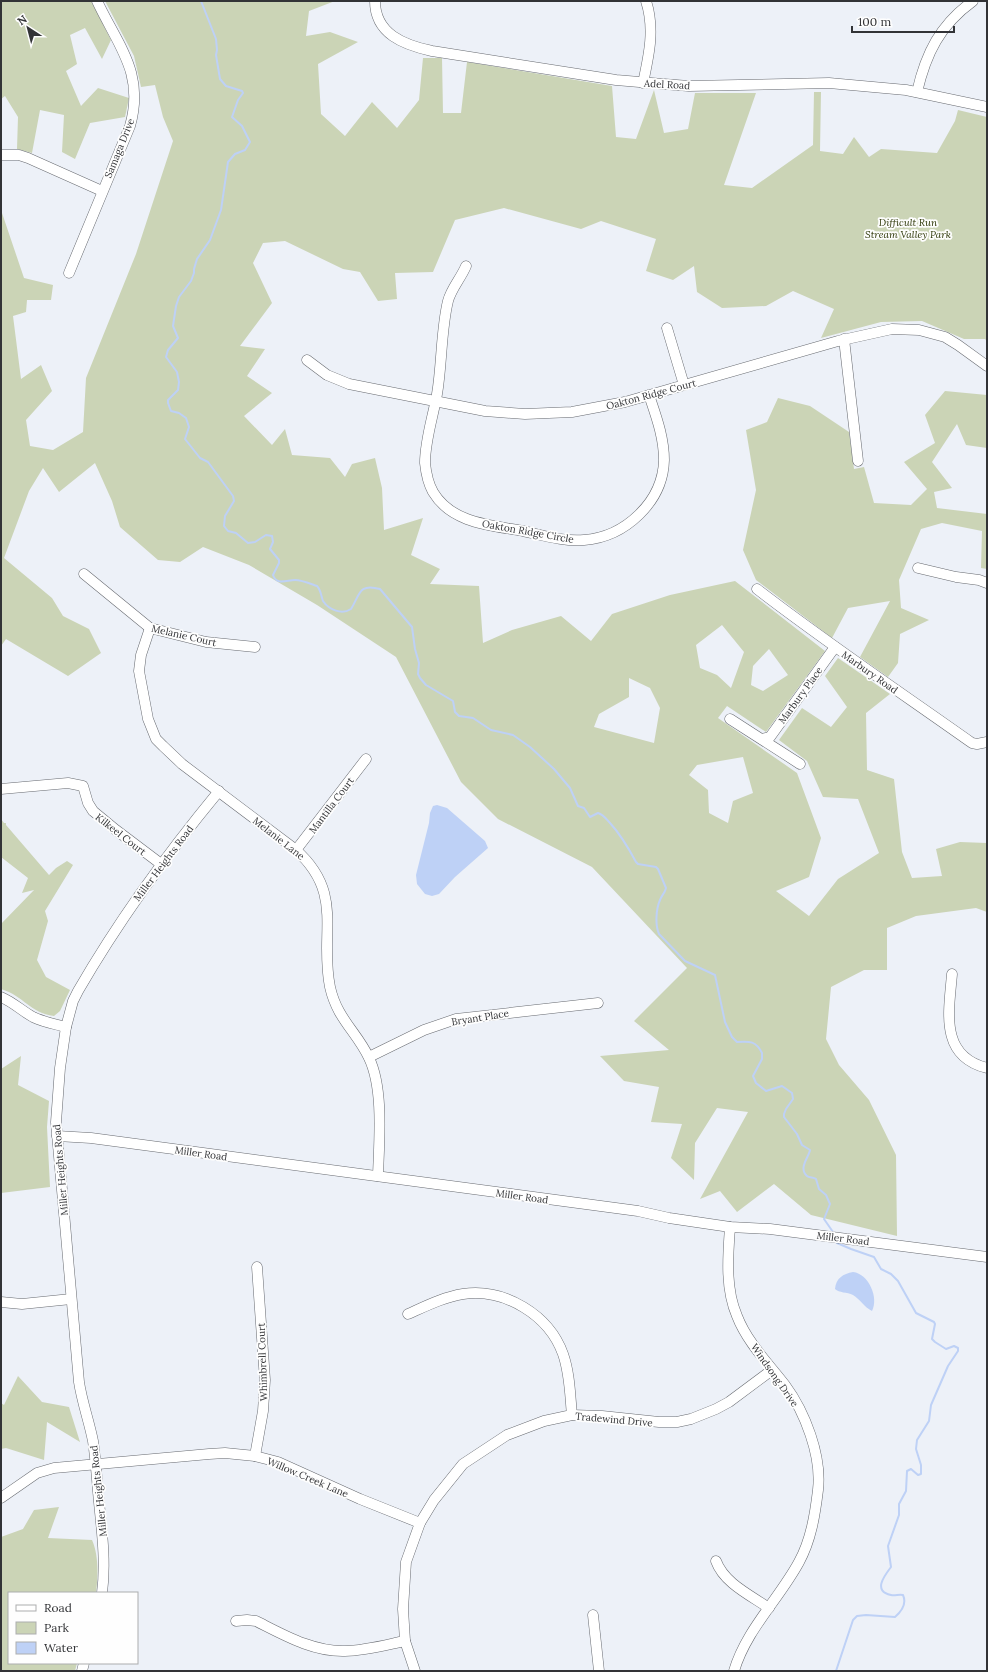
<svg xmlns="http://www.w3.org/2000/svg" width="988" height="1672" viewBox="0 0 988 1672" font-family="Lora,serif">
<rect width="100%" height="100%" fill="#edf1f8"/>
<g fill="#cbd4b6" fill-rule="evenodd">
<path d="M1,1H91L111,40L102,59L85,28L70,35L77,64L66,71L81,106L98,88L129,98L125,117L90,123L75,159L62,152L64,115L40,110L32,153L17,149L18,117L5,96L1,99Z"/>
<path d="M105,1H335L309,11L306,36L330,32L358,42L318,64L321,114L345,136L372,102L397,128L419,100L423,58H442L443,113H461L467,62L612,86L616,137L636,139L654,90L664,133L688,129L695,93H756L724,185L752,188L813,145L814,92H821L820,151L843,154L854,137L869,157L881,149L937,153L955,121L958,110L987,117V341L985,339H964L922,321L881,322L821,338L834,309L793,291L766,306L722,308L697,292L694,266L673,280L646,271L656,239L601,221L581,229L504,208L455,220L433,272L395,273L397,299L378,301L360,272L343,269L285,241L263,243L253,263L272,303L240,346L265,349L247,376L272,393L244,416L272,445L285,429L292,455L330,458L345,477L352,464L375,458L382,488L384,530L423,518L411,555L440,569L430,584L479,586L483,643L512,630L561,616L591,641L612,614L670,595L735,581L825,651L766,732L727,706L718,718L797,773L821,838L809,877L776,891L809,916L838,879L879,853L858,799L823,797L807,761L779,740L802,708L831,727L847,707L825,676L838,658L890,694L866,713L867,770L894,779L902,852L912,878L942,876L936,849L960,842L987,843V912L976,908L916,916L887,928V970H864L831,987L826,1039L839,1065L869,1100L896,1155L897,1236L811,1215L774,1184L737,1212L720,1191L700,1199L748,1112L717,1108L695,1143L694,1180L671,1158L682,1124L651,1122L659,1087L624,1081L600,1056L669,1050L634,1021L687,968L592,867L498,819L461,782L396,657L317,605L249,565L203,547L180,562L158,560L120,527L112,501L95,463L59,492L43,468L29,491L4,558L52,598L63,616L89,629L101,653L68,676L6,639L1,646V205L2,213L24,278L53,285L51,300H27L26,312L13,316L21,379L41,365L52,391L26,420L30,446L53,450L83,432L86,378L136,254L173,141L163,117L155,85L141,87L134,56ZM722,625L744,652L731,688L717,675L700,668L696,645ZM769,649L788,675L763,691L751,685L753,666ZM629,678L650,688L660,708L654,743L594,727L599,714L629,697ZM743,757L753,793L733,801L728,823L709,813L708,790L689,775L697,765Z"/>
<path d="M945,391L987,395V448L966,445L957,424L932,462L952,488L934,492L937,508L987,514V569L981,568L982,531L942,523L921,529L899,580L901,608L929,620L900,634L898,663L888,677L860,657L890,601L848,608L832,638L756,580L743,550L756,490L746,430L767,422L778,398L810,406L849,432L854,469L864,467L874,503L911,505L927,489L904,462L935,443L925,415Z"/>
<path d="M1,819L4,823H6V825L49,875L56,868L67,861L73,865L45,911L48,921L37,960L46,977L70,990L60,1011L54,1016C30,1013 24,996 1,989V924L34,890L22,893L28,878L1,857Z"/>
<path d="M21,1056L18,1085L49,1101L47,1127L50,1187L1,1193V1069Z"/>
<path d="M18,1376L42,1402L69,1407L80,1442L47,1422L44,1460L6,1448L1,1449V1403L4,1405Z"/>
<path d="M59,1507L48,1538L92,1540C99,1556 98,1576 96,1593H9V1663H77L75,1671H1V1537L23,1529L34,1510Z"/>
</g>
<g fill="#bed1f6">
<path d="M437,805L447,808L485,841L488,848L455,877L439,894L432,896L425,894L417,884L416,875L429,823L430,813L433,806Z"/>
<path d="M853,1272C869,1274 879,1298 872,1311C864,1307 860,1299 853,1295C847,1292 839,1293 835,1289C836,1278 843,1274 853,1272Z"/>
</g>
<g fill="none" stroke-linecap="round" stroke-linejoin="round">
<g stroke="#bed1f6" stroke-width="2">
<path d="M201,1L216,39L217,50L216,55L220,79L226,86L242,91L243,93L238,100L232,117L242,126L250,142L245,150L235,154L228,162L221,210L210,240L197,259L194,269V273L191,281L179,297L176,306L173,326L178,338L168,350L166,357L177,372L179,382L178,390L168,400V403L171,411L179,413L186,418L189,427L185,439L200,458L208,462L233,496L234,501L225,516L224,526L228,531L236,533L248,543L255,542L266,535L272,536L273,542L270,549L279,560V563L273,575C277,586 287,580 295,580C302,580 311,584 317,586C321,590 321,596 323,601C329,610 342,615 351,609C360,595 358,583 380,589L412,627L415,649L419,663L418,674L420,678L426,685L453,701L455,712L459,716L473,718L491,730L513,735L530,747L554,769L570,788L578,806L584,808L590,817L598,813C604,815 606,819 610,823C621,835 628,847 636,862L638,864L656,867L658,869L666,888C665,893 661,896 660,900C656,909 655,925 659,934L685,961L715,975L725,1022L732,1037L737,1042C750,1041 756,1041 762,1053V1059L753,1076L756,1083L766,1091L782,1086L792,1093L793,1099L786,1109L784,1114V1117L797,1134L802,1145L810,1150C809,1157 798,1168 807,1176C809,1178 814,1177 816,1179L819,1189L826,1195L830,1204L824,1219L833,1232"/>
<path d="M836,1671L853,1620L857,1616L866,1615L895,1617C902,1611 907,1604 903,1595C899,1594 895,1596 891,1595C872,1591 885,1575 891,1567L888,1546L899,1515V1504L906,1491L907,1471L911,1469L918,1475L921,1474V1465L916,1449L917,1440L929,1421L931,1405L948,1366L958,1351V1348L954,1346L946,1349L935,1342L932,1339L935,1324L934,1322L916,1313L898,1281L891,1274L881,1269L874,1257L851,1249L837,1243"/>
</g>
<g stroke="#676a70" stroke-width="11">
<g id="minor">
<path d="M375,1C375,34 404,45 432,51L616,80L651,83L689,86L829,83L906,90L987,107"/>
<path d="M643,83C649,55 655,29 646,1"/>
<path d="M917,92C926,53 940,25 973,1"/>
<path d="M1,155H19L28,158L102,191"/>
<path d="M466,266C461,278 451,289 448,301C441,329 442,365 437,394C433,417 425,440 425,463C426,473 428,483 433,492C451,522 487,525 518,530C539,534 562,542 584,540C625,537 663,502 664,460C664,437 656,416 649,395"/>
<path d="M69,273L130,126C145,73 118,46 97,1"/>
<path d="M667,328L684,385"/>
<path d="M844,339L858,461"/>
<path d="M307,360L327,375L349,384L485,411L525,414L572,412L625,402L838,341L892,329L919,330L945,337L958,345L987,366"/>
<path d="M918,568L956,577L979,580L987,583"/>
<path d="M84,574L150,628L206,642L255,647"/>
<path d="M757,589C827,643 900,692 972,743L977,744L987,742"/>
<path d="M150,628L141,655L139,671L148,719L156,739L163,746L182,764L296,850C345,894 319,933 330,987C337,1019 357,1032 369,1058C384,1089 379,1142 378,1176"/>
<path d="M730,719L800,764"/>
<path d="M762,739L770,737L835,647"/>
<path d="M1,789L68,783L83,786L88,803L93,811L116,830L161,864"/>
<path d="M296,850L366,759"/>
<path d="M952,974C949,1011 939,1056 987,1068"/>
<path d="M1,997C13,1002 22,1011 33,1017C43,1022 55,1024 66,1027"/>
<path d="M369,1057L424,1030L456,1019L598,1003"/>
<path d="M57,1136L91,1138L638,1211L669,1218L730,1227L770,1229L987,1257"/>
<path d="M730,1227C728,1256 725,1288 737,1316C747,1342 768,1363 785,1385C805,1412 822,1456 818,1490C815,1515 811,1540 799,1562C779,1599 746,1630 734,1671"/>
<path d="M1,1302L22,1304L71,1299"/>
<path d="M408,1314C426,1306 444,1297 463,1294C505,1288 549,1315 563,1354C570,1374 570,1395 572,1415"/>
<path d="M255,1456L263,1411L265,1380L257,1267"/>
<path d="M1,1498L37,1473L54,1468L209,1454L225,1453L255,1456L278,1462L360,1499L420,1523"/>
<path d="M716,1561C724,1583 750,1595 769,1608"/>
<path d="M102,1593C106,1563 102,1532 99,1502C97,1482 96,1461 93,1441C89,1421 82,1402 79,1382L56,1122L60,1068L66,1027L73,1001L78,991C119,920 167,854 219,791"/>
<path d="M593,1615L599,1671"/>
<path d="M236,1621L247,1620L256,1621C284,1635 313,1652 345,1651C365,1651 386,1645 405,1641"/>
<path d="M82,1671L84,1663"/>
<path d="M415,1671L405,1641L403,1609L406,1562L420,1523L434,1500L463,1464L507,1435L544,1421L572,1415L602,1416L659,1422H677L691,1419L716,1409L729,1402L772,1370"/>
</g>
</g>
<use href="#minor" stroke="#fff" stroke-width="10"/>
</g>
<g text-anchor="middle" stroke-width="3.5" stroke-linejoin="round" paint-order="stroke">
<g font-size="10" fill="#323336" stroke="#fefefe">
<text transform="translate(667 84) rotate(3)" y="4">Adel Road</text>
<text transform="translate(119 148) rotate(-68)" y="4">Samaga Drive</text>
<text transform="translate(651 394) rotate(-15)" y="4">Oakton Ridge Court</text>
<text transform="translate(528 531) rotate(10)" y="4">Oakton Ridge Circle</text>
<text transform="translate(184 635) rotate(13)" y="4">Melanie Court</text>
<text transform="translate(870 672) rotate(35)" y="4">Marbury Road</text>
<text transform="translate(800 695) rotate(-54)" y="4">Marbury Place</text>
<text transform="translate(331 805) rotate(-53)" y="4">Mantilla Court</text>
<text transform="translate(121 834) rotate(38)" y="4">Kilkeel Court</text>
<text transform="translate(279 838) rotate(38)" y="4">Melanie Lane</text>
<text transform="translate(163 863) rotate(-53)" y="4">Miller Heights Road</text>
<text transform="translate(480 1017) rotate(-9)" y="4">Bryant Place</text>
<text transform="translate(201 1153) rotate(8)" y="4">Miller Road</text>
<text transform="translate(60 1170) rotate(-95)" y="4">Miller Heights Road</text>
<text transform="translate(522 1196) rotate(8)" y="4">Miller Road</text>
<text transform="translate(843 1238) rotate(7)" y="4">Miller Road</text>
<text transform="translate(262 1362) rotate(-92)" y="4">Whimbrell Court</text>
<text transform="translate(775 1375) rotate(55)" y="4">Windsong Drive</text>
<text transform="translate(614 1419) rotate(5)" y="4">Tradewind Drive</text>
<text transform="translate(308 1477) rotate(23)" y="4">Willow Creek Lane</text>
<text transform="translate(98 1491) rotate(-96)" y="4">Miller Heights Road</text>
</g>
<g font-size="10" font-style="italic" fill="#2f3909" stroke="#fefefe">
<text x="908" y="226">Difficult Run<tspan x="908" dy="12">Stream Valley Park</tspan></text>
</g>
</g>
<rect width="988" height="1672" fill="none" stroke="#323336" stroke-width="4"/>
<rect x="8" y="1592" width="130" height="72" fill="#fefefe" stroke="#acadae"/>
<rect x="16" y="1605" width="20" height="6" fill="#ffffff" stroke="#acadae"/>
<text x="44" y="1612" font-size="12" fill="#323336">Road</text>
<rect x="16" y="1622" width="20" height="12" fill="#cbd4b6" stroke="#acadae"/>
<text x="44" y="1632" font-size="12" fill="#323336">Park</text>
<rect x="16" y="1642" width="20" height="12" fill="#bed1f6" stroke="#acadae"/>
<text x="44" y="1652" font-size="12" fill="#323336">Water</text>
<g transform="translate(28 28) rotate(324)" stroke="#fefefe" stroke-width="3" paint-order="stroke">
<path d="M0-3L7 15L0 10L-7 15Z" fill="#323336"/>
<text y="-6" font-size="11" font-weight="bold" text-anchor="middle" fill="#323336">N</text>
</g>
<path d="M852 26v6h102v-6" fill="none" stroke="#323336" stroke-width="2"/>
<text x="858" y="26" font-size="12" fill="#323336" stroke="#fefefe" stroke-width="3" paint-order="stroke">100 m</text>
</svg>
